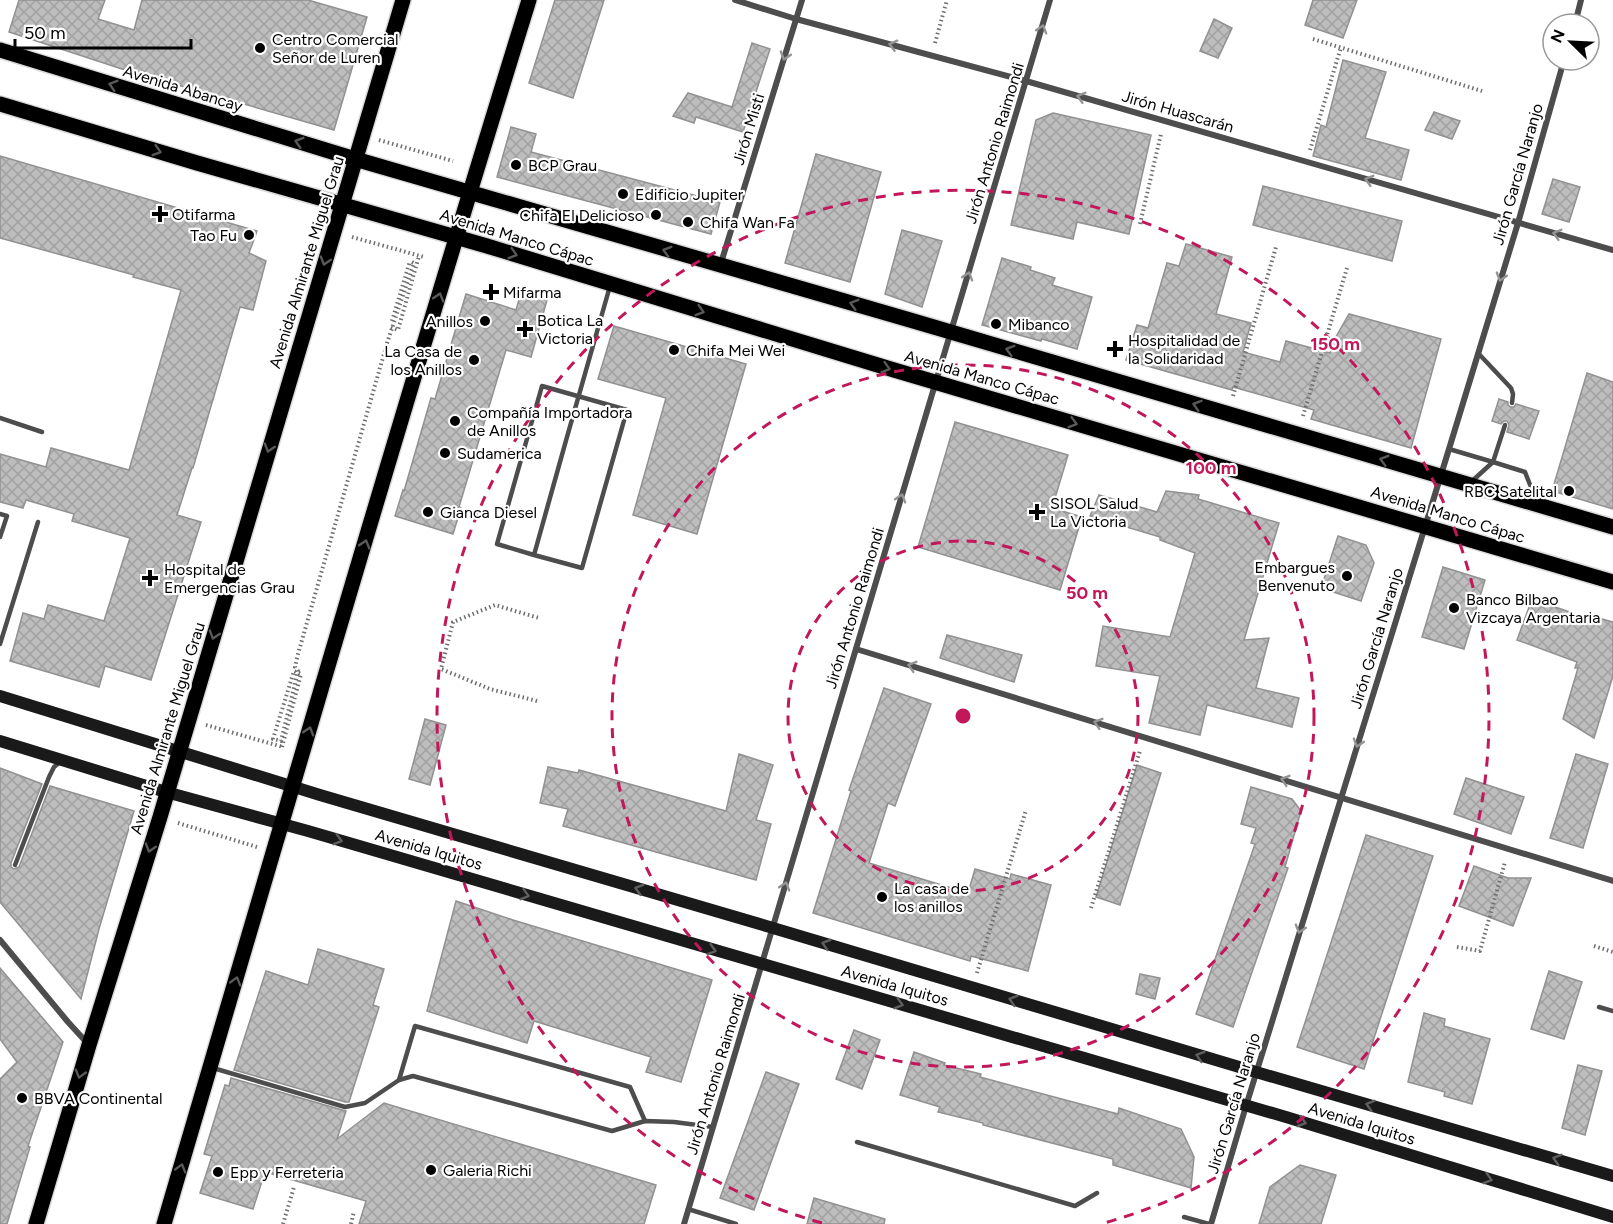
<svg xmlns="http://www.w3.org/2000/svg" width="1613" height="1224" viewBox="0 0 1613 1224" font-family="Figtree,sans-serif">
<defs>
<pattern id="building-cross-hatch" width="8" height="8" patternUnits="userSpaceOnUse" patternTransform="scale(1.5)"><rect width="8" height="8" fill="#bdbdbd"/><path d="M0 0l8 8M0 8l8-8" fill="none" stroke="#a1a1a1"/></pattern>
</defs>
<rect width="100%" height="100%" fill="#fff"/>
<g fill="url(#building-cross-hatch)" stroke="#919191" stroke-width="1.5">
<path d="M19,0H105L98,19L134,30L142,0H308L367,17L334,130L122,69L9,32Z"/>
<path d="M555,0H604L573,98L529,83Z"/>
<path d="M1313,0H1357L1343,38L1305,25Z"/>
<path d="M1214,19L1232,28L1218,58L1200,51Z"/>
<path d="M752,43L770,49L743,132L696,117L694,123L673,116L688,93L732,107Z"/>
<path d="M1343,60L1386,72L1365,138L1409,150L1401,180L1313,156L1321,125L1326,127Z"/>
<path d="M1434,112L1460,121L1452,139L1425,130Z"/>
<path d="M1053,113L1151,135L1129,234L1077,222L1073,239L1011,225L1036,120Z"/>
<path d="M511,127L536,134L531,152L720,202L711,234L497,177Z"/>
<path d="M816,154L881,172L850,282L785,263Z"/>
<path d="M0,156L257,231L249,253L266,261L253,310L240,307L193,468H192L177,515L201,522L151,680L105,666L99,687L10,661L23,613L44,619L48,605L104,621L130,538L72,521L74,514L26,500L23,508L0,502V454L46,467L51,448L129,470L181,290L133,277L134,275L0,238Z"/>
<path d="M1553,179L1580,187L1569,222L1542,214Z"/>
<path d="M1263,186L1402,221L1392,261L1253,225Z"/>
<path d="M902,230L942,241L922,307L885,294Z"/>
<path d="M1186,244L1232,257L1216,314L1251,323L1243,352L1280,362L1286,341L1330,353L1333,342L1349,314L1441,339L1411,448L1311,419L1314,410L1233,387L1232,390L1126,360L1137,325L1148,328L1167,263L1179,266Z"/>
<path d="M1002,258L1031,267L1030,270L1055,278L1052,285L1092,297L1077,349L1042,339L1041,341L982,325Z"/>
<path d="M521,293L547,300L531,357L506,350L459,507L461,508L453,534L395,516L403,490L404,491L431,398L435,399L466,294L516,310Z"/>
<path d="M614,326L746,364L697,534L633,515L666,398L598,379Z"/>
<path d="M1587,373L1613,382V509L1552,491Z"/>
<path d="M1499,399L1508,402V405L1511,407H1514L1516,404L1539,411L1529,439L1507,432L1509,425L1507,421H1504L1501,424L1492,421Z"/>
<path d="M955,422L1068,455L1052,508L1082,517L1060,590L918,547Z"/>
<path d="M1166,491L1199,495L1198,499L1279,523L1244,640L1269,638L1256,688L1299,698L1292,727L1207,705L1200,735L1149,723L1160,676L1096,666L1103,626L1170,637L1195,553L1160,540V537L1090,516L1099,495L1157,512Z"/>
<path d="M1338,536L1366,545L1374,563L1361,601L1321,588Z"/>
<path d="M1443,567L1485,580L1464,649L1422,637Z"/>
<path d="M1532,599L1590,619L1591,616L1613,622V676L1594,738L1563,719L1578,668H1575L1577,662L1517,640Z"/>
<path d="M947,635L1022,655L1014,682L940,658Z"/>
<path d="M884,688L931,704L895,806L888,803L869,863L968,893L975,869L1010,879L1011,874L1051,885L1028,971L971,956L970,961L813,913L851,791L849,790Z"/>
<path d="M425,719L446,725L430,785L409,779Z"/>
<path d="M739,754L773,765L756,820L771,824L756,880L563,826L568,809L540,803L548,767L578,773L579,770L726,811Z"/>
<path d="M1576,754L1608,764L1583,848L1550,838Z"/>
<path d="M1137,765L1161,773L1120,905L1096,897Z"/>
<path d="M0,768L42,784L11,863V867L14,869L19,867L50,786L134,811L99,929L81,999L0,902Z"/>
<path d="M1466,778L1524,797L1511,834L1454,814Z"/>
<path d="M1251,787L1292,799L1301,811L1285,867L1288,868L1233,1027L1196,1014L1255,844L1251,843L1256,828L1241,824Z"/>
<path d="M1366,835L1433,856L1364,1069L1297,1047Z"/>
<path d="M1474,866L1508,878H1531L1513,926L1459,906Z"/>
<path d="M456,901L513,920L712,980L681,1082L646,1072L651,1057L534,1021L527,1043L427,1011Z"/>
<path d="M318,949L384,969L373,1005L379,1007L349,1102H345L234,1070L266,971L308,985Z"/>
<path d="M0,968L63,1042L28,1146L30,1147L7,1224H0V1079L17,1062L0,1039Z"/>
<path d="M1549,971L1582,982L1564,1039L1531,1029Z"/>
<path d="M1140,974L1160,978L1155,999L1136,994Z"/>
<path d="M1424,1013L1445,1019L1444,1026L1490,1039L1472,1104L1444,1096L1445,1092L1408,1082Z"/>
<path d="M854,1030L880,1040L862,1089L836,1079Z"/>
<path d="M914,1052L945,1063L944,1065L981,1074L980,1077L1118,1114L1119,1108L1181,1129L1194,1157L1191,1188L1113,1165V1159L983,1125V1123L938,1112L940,1107L900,1095Z"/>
<path d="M1578,1065L1602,1071L1585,1135L1562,1128Z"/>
<path d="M766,1072L799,1084L754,1210L720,1198Z"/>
<path d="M231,1078L346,1111L337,1139L384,1103L656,1185L644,1224H359L366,1201L265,1172L253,1209L200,1193L212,1156L204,1154L225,1085L229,1086Z"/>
<path d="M1300,1165L1336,1175L1321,1224H1259L1270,1187Z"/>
<path d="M814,1198L885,1219L884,1224H807Z"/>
</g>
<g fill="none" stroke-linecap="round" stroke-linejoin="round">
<g stroke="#dbdbdb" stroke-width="18">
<g id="primary">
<path d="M0,50L355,159L910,320L1613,527"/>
<path d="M0,104L197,163L487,246L894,370L1613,582"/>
<path d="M36,1224L89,1045L160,817L403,0"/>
<path d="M164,1224C284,815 403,407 529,0"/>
</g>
</g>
<g stroke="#6f6f6f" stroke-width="4" stroke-dasharray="1.5 3" stroke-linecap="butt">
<path d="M1313,39L1482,91"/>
<path d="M935,43L947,0"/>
<path d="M379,140L453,161"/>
<path d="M1310,150L1341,47"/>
<path d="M1140,224L1161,134"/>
<path d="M352,237L424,257"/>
<path d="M392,321L410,261"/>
<path d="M391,327L398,330L419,256"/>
<path d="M1233,396L1276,247"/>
<path d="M1303,416L1347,268"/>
<path d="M537,701L490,689L441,669L453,622L495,605L539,618"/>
<path d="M206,725L283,747"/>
<path d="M282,747L301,674L294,671L273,739L281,741L298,671L295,667L298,654L388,340L414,263L410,261"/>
<path d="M178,823L257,847"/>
<path d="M1091,908L1140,751"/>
<path d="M1594,946L1613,952"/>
<path d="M1457,947L1480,951L1505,862"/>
<path d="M977,973L1026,810"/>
<path d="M283,1224L294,1187"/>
<path d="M351,1224L354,1211"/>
</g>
<g stroke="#4d4d4d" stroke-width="4.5">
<path d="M1478,353L1511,388L1513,394L1512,403"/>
<path d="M0,418L42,432"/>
<path d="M1449,449L1493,462L1505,425"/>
<path d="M1471,482L1493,462L1525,472L1536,500"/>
<path d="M0,514L7,516L0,537"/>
<path d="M534,555L582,568L627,410L542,386L497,544L534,555C559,465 584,376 610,286"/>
<path d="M0,644L38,522"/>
<path d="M15,865L49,777L54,767L61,761"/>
<path d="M1599,1007L1613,1011"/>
<path d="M213,1068L345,1107L365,1103L399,1080L413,1076L612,1131L645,1121L674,1122L713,1127"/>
<path d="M399,1080L415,1026L630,1087L645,1121"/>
<path d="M857,1142L1075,1206L1097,1193"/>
<path d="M688,1209L736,1224"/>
<path d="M1184,1217L1209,1224"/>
</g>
<g stroke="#4d4d4d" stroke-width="6">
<path d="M735,0L796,19L1026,81L1613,250"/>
<path d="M1575,24L1581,0"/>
<path d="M721,263L802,0"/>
<path d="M856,649L1613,881"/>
<path d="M0,940L68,1022L89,1045"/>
<path d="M684,1224L1050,0"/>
<path d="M1211,1224L1246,1106L1449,449L1518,223L1564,60"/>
</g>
<g stroke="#1a1a1a" stroke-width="12">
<path d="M0,696L320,795L773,928L1256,1072L1613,1176"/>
<path d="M0,741L166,792L308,831L1286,1117L1613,1217"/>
</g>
<use href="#primary" stroke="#000" stroke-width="15"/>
</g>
<defs><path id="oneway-chevron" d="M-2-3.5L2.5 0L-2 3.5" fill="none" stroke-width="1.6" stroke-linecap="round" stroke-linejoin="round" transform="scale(1.5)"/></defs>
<g stroke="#949494">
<use href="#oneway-chevron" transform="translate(1042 29) rotate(-73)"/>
<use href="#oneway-chevron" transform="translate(893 45) rotate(-165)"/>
<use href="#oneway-chevron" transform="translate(785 56) rotate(107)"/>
<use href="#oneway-chevron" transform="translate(1081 97) rotate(-164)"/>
<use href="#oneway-chevron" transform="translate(1369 180) rotate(-164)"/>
<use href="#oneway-chevron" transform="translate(1557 234) rotate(-164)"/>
<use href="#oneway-chevron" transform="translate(968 276) rotate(-73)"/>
<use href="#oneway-chevron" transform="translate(1501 277) rotate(107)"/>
<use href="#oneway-chevron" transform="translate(901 498) rotate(-73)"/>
<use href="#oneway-chevron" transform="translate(912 666) rotate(-163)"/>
<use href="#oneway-chevron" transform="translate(1098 723) rotate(-163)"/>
<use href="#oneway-chevron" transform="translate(1358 743) rotate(107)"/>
<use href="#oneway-chevron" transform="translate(1285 780) rotate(-163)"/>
<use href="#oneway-chevron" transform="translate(785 886) rotate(-73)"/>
<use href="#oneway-chevron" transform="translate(1300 929) rotate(107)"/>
</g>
<g stroke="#595959">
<use href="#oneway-chevron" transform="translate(113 85) rotate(-163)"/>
<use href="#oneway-chevron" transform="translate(299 142) rotate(-163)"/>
<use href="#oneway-chevron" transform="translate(157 151) rotate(17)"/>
<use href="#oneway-chevron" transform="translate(667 251) rotate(-164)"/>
<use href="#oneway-chevron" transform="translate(513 254) rotate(17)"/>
<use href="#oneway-chevron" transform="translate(325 261) rotate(107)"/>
<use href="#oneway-chevron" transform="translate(439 297) rotate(-73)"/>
<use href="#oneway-chevron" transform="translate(854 304) rotate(-164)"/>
<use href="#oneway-chevron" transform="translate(700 311) rotate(17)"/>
<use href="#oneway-chevron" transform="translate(1010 350) rotate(-164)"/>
<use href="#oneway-chevron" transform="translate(886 368) rotate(17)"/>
<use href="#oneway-chevron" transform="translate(1197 405) rotate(-163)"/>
<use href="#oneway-chevron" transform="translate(1073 423) rotate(16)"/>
<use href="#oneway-chevron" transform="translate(269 448) rotate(107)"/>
<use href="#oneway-chevron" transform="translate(1384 460) rotate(-164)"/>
<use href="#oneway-chevron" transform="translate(365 544) rotate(-73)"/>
<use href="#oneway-chevron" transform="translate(214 635) rotate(107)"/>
<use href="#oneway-chevron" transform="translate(309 731) rotate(-73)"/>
<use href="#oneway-chevron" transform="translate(150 848) rotate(107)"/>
<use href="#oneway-chevron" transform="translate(236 981) rotate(-74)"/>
<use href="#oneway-chevron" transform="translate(80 1074) rotate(106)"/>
<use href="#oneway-chevron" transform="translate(181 1168) rotate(-74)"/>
</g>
<g stroke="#5f5f5f">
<use href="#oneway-chevron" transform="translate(338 840) rotate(16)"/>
<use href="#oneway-chevron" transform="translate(639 889) rotate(-164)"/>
<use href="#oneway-chevron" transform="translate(525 895) rotate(16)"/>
<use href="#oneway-chevron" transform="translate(826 944) rotate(-163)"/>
<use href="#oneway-chevron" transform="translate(712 950) rotate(16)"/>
<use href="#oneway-chevron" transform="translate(1013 1000) rotate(-163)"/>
<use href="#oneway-chevron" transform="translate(899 1004) rotate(16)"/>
<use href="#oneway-chevron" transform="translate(1200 1056) rotate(-163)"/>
<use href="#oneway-chevron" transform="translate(1370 1105) rotate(-164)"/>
<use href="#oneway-chevron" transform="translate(1302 1122) rotate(17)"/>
<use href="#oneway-chevron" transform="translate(1557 1159) rotate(-164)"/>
<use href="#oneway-chevron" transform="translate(1488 1179) rotate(17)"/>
</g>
<g fill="none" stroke="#c2185b" stroke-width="3" stroke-dasharray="10 8">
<circle cx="963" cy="716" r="175"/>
<circle cx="963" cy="716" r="351"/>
<path d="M822 1223A526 526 0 1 1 1104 1223"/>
</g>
<g fill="#000" stroke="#fff" stroke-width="2">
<circle cx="260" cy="48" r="6"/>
<circle cx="516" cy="165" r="6"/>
<circle cx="623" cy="194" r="6"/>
<path d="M157 205h6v6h6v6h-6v6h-6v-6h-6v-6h6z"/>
<circle cx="656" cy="215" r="6"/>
<circle cx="688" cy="222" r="6"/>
<circle cx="249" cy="235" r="6"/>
<path d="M488 283h6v6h6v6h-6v6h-6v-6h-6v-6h6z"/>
<circle cx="485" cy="321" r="6"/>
<circle cx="996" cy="324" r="6"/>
<path d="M522 320h6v6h6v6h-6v6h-6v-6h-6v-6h6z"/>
<path d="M1112 340h6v6h6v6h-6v6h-6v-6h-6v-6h6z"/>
<circle cx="674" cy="350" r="6"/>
<circle cx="474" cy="360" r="6"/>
<circle cx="455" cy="421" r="6"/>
<circle cx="445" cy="453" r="6"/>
<circle cx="1569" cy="491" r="6"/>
<circle cx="428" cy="512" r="6"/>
<path d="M1034 503h6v6h6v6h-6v6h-6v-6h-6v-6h6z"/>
<circle cx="1347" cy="576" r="6"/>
<path d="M147 569h6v6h6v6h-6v6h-6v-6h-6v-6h6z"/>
<circle cx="1454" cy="608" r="6"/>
<circle cx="882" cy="897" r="6"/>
<circle cx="22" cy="1098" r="6"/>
<circle cx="431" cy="1170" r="6"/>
<circle cx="218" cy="1172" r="6"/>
</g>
<g text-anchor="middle" stroke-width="4.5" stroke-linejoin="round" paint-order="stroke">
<g font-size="16" fill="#000" stroke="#fff" text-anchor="start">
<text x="272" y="45">Centro Comercial<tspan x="272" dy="18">Señor de Luren</tspan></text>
<text x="528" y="171">BCP Grau</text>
<text x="635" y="200">Edificio Jupiter</text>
<text x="172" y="220">Otifarma</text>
<text x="644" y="221" text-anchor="end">Chifa El Delicioso</text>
<text x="700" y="228">Chifa Wan Fa</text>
<text x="237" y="241" text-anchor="end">Tao Fu</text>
<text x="503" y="298">Mifarma</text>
<text x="537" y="326">Botica La<tspan x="537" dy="18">Victoria</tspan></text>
<text x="473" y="327" text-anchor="end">Anillos</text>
<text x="1008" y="330">Mibanco</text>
<text x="1128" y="346">Hospitalidad de<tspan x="1128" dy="18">la Solidaridad</tspan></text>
<text x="686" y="356">Chifa Mei Wei</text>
<text x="462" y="357" text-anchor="end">La Casa de<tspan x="462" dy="18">los Anillos</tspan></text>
<text x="467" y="418">Compañía Importadora<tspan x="467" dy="18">de Anillos</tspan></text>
<text x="457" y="459">Sudamerica</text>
<text x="1557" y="497" text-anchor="end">RBC Satelital</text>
<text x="1050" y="509">SISOL Salud<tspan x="1050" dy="18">La Victoria</tspan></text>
<text x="440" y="518">Gianca Diesel</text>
<text x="1335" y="573" text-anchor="end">Embargues<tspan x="1335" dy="18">Benvenuto</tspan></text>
<text x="164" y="575">Hospital de<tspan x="164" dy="18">Emergencias Grau</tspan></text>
<text x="1466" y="605">Banco Bilbao<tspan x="1466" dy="18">Vizcaya Argentaria</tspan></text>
<text x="894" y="894">La casa de<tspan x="894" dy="18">los anillos</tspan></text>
<text x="34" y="1104">BBVA Continental</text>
<text x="443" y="1176">Galeria Richi</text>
<text x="230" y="1178">Epp y Ferreteria</text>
</g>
<g font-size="16" fill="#000" stroke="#fff">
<text transform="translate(183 88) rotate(17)" y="6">Avenida Abancay</text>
<text transform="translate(1178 111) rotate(16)" y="6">Jirón Huascarán</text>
<text transform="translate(748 129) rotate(-73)" y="6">Jirón Misti</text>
<text transform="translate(994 143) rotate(-73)" y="6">Jirón Antonio Raimondi</text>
<text transform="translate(1517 174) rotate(-74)" y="6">Jirón García Naranjo</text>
<text transform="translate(517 237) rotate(17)" y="6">Avenida Manco Cápac</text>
<text transform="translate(306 262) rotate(-73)" y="6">Avenida Almirante Miguel Grau</text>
<text transform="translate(982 377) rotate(16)" y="6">Avenida Manco Cápac</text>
<text transform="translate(1448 514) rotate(17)" y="6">Avenida Manco Cápac</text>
<text transform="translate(854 608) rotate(-73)" y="6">Jirón Antonio Raimondi</text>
<text transform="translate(1376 638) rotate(-73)" y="6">Jirón García Naranjo</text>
<text transform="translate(167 728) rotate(-73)" y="6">Avenida Almirante Miguel Grau</text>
<text transform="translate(429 849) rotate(16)" y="6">Avenida Iquitos</text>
<text transform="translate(895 985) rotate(16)" y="6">Avenida Iquitos</text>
<text transform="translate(715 1074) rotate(-73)" y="6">Jirón Antonio Raimondi</text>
<text transform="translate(1233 1103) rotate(-73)" y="6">Jirón García Naranjo</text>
<text transform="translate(1362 1123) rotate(17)" y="6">Avenida Iquitos</text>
</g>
</g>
<circle cx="963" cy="716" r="9" fill="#c2185b" stroke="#fff" stroke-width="3"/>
<g font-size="18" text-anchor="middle" font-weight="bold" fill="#c2185b" stroke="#fff" stroke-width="4.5" stroke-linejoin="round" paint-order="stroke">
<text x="1335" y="350">150 m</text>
<text x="1211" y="474">100 m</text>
<text x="1087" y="599">50 m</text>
</g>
<g transform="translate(1571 42) rotate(294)"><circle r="28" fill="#ffffff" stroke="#999999" stroke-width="1.5"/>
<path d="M0-4.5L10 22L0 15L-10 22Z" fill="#000000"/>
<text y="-9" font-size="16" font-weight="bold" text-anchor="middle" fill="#000000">N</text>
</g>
<path d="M15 39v9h176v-9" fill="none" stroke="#000000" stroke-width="3"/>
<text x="24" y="39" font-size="18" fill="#000000" stroke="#ffffff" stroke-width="4.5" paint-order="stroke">50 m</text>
</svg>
